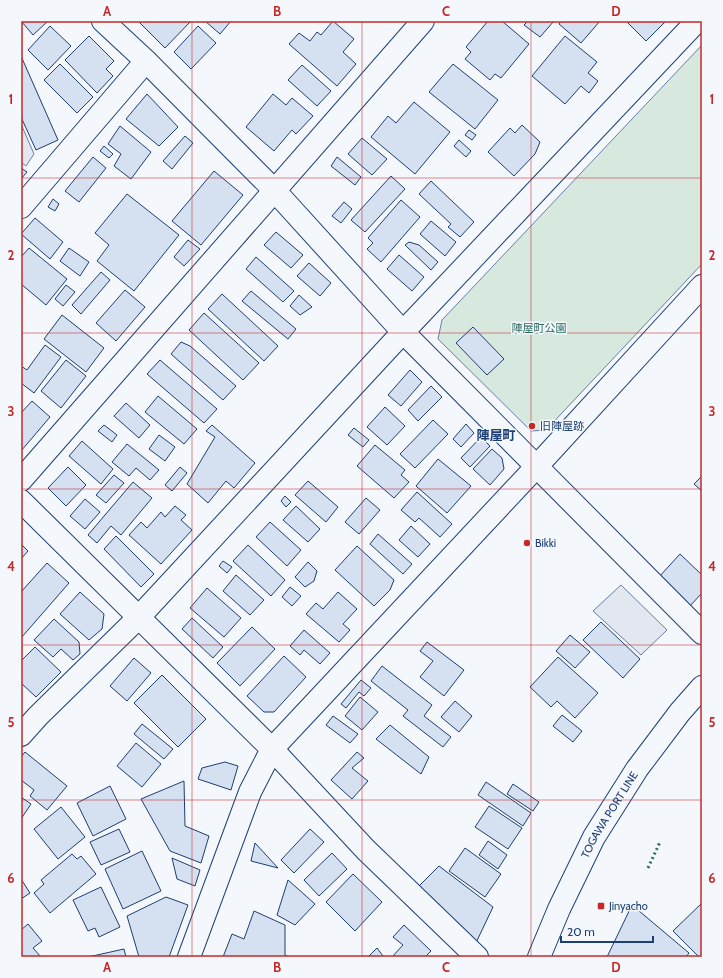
<svg xmlns="http://www.w3.org/2000/svg" width="723" height="978" viewBox="0 0 723 978" font-family="Cabin,'Noto Sans JP',sans-serif">
<rect width="100%" height="100%" fill="#f4f7fb"/>
<path fill="#d7e8df" stroke="#687fa3" d="M702,45V264L546,430L531,431L438,339L442,320Z"/>
<g fill="#e3e8f0" stroke="#687fa3">
<path d="M21,124L34,154L26,166L21,162Z"/>
<path d="M621,585L667,630L641,655L593,611Z"/>
</g>
<g fill="#d5e0f0" stroke="#1d3f73">
<path d="M21,21H48L33,35Z"/>
<path d="M138,21H191L165,48Z"/>
<path d="M205,21H231L220,34Z"/>
<path d="M333,21L354,39L343,52L356,64L337,86L289,44L299,33L310,41L317,32L321,35Z"/>
<path d="M488,21H502L529,44L501,78L495,74L490,80L465,59L471,52L466,47Z"/>
<path d="M528,21H554L540,37L524,25Z"/>
<path d="M561,21H600L581,43L559,24Z"/>
<path d="M626,21H666L646,41Z"/>
<path d="M50,26L71,46L48,70L28,50Z"/>
<path d="M198,26L216,43L191,69L174,52Z"/>
<path d="M89,36L114,61L106,69L113,76L97,93L65,60Z"/>
<path d="M565,36L597,62L588,73L598,81L589,93L581,86L565,104L532,76Z"/>
<path d="M21,56L58,140L36,150L21,117Z"/>
<path d="M60,64L93,97L77,113L44,80Z"/>
<path d="M453,64L498,100L475,129L429,92Z"/>
<path d="M302,65L331,91L317,106L288,80Z"/>
<path d="M147,94L178,127L159,146L126,119Z"/>
<path d="M273,94L286,105L292,98L313,116L296,134L292,130L274,151L246,127Z"/>
<path d="M414,102L450,132L415,174L371,137L388,116L396,123Z"/>
<path d="M522,125L540,142L535,154L514,176L488,152L510,128L515,133Z"/>
<path d="M120,126L151,152L131,179L114,166L121,154L108,144Z"/>
<path d="M469,130L476,135L472,140L465,135Z"/>
<path d="M185,136L193,143L172,169L163,161Z"/>
<path d="M362,138L387,159L372,175L348,154Z"/>
<path d="M459,140L471,151L466,157L454,146Z"/>
<path d="M104,146L113,154L109,158L100,151Z"/>
<path d="M93,157L106,168L79,202L65,191Z"/>
<path d="M337,157L361,177L355,185L331,166Z"/>
<path d="M21,168L27,172L21,179Z"/>
<path d="M214,171L243,195L201,245L172,221Z"/>
<path d="M391,176L405,189L365,232L351,220Z"/>
<path d="M431,181L474,222L460,237L448,227L451,224L419,194Z"/>
<path d="M127,194L179,235L134,291L97,261L109,245L95,233Z"/>
<path d="M53,199L59,204L55,211L48,207Z"/>
<path d="M401,200L420,217L381,262L367,249L373,243L368,238Z"/>
<path d="M344,202L352,209L341,223L332,216Z"/>
<path d="M35,218L63,242L50,259L21,234Z"/>
<path d="M431,221L456,242L445,256L420,234Z"/>
<path d="M276,232L303,255L291,268L264,245Z"/>
<path d="M188,240L200,249L184,266L174,257Z"/>
<path d="M409,242L419,245L438,262L431,270L405,245Z"/>
<path d="M29,248L67,279L46,305L21,284V257Z"/>
<path d="M69,248L89,262L80,276L60,261Z"/>
<path d="M399,255L424,277L412,291L387,269Z"/>
<path d="M256,257L294,291L283,302L246,269Z"/>
<path d="M309,263L331,283L320,296L297,276Z"/>
<path d="M101,272L110,280L81,314L72,305Z"/>
<path d="M66,285L75,292L63,306L55,299Z"/>
<path d="M125,290L145,307L116,341L96,323Z"/>
<path d="M251,291L296,329L288,339L242,301Z"/>
<path d="M222,294L278,346L264,361L208,309Z"/>
<path d="M299,295L312,307L300,315L290,306Z"/>
<path d="M204,313L259,363L243,380L189,330Z"/>
<path d="M62,315L104,348L86,372L44,339Z"/>
<path d="M473,327L504,359L487,375L456,343Z"/>
<path d="M181,342L190,346L236,386L223,400L171,354Z"/>
<path d="M45,345L61,357L34,393L21,383V366L27,370Z"/>
<path d="M66,360L86,376L61,408L41,391Z"/>
<path d="M160,360L217,409L204,423L147,374Z"/>
<path d="M410,370L422,382L401,406L388,395Z"/>
<path d="M431,386L442,397L418,421L408,410Z"/>
<path d="M158,396L197,429L184,444L145,412Z"/>
<path d="M32,401L50,417L21,451V413Z"/>
<path d="M126,403L150,425L139,438L114,416Z"/>
<path d="M385,407L405,426L387,445L367,427Z"/>
<path d="M433,420L448,434L415,468L400,454Z"/>
<path d="M466,424L474,433L461,447L453,439Z"/>
<path d="M104,425L117,435L112,442L98,431Z"/>
<path d="M212,425L255,463L234,488L226,481L208,503L187,484L215,437L206,431Z"/>
<path d="M354,428L369,440L363,447L348,435Z"/>
<path d="M159,435L175,447L165,461L149,449Z"/>
<path d="M481,437L490,446L470,467L461,458Z"/>
<path d="M82,441L113,469L101,484L69,456Z"/>
<path d="M127,444L159,470L150,480L136,468L129,476L112,462Z"/>
<path d="M375,445L405,470L401,475L409,482L394,498L357,466Z"/>
<path d="M492,449L502,458L504,469L490,485L473,469Z"/>
<path d="M438,459L471,486L447,513L416,486Z"/>
<path d="M68,467L86,485L66,506L48,488Z"/>
<path d="M180,467L187,473L172,491L165,485Z"/>
<path d="M114,475L124,483L106,503L96,495Z"/>
<path d="M702,476V491L694,484Z"/>
<path d="M308,481L338,507L326,522L295,495Z"/>
<path d="M133,482L152,498L121,535L111,526L97,543L88,535Z"/>
<path d="M417,492L452,524L440,537L419,518L415,522L401,510Z"/>
<path d="M285,496L291,502L286,507L281,501Z"/>
<path d="M366,498L380,510L359,534L345,522Z"/>
<path d="M85,499L100,512L85,529L70,516Z"/>
<path d="M175,506L186,515L181,520L192,530L161,564L129,535L141,522L147,528L161,512L165,517Z"/>
<path d="M296,506L320,529L308,542L283,520Z"/>
<path d="M270,522L301,550L287,566L256,537Z"/>
<path d="M411,526L430,544L418,557L399,540Z"/>
<path d="M378,534L412,564L403,574L370,544Z"/>
<path d="M116,536L154,574L141,587L104,549Z"/>
<path d="M21,544L28,551L21,559Z"/>
<path d="M248,545L285,580L271,596L233,561Z"/>
<path d="M357,546L394,580L390,590L374,606L335,570Z"/>
<path d="M680,554L702,575V593L689,607L658,578Z"/>
<path d="M223,561L232,567L227,573L219,566Z"/>
<path d="M308,562L317,571L314,581L305,587L295,577Z"/>
<path d="M47,563L69,583L21,638V592Z"/>
<path d="M236,575L264,600L250,615L223,591Z"/>
<path d="M290,587L301,596L292,606L282,597Z"/>
<path d="M207,588L241,618L224,637L190,608Z"/>
<path d="M80,592L104,614L102,629L89,640L60,614Z"/>
<path d="M338,592L357,609L343,624L350,630L339,642L306,614L316,603L323,609Z"/>
<path d="M192,618L223,647L213,658L182,629Z"/>
<path d="M54,619L79,642L80,654L73,660L61,649L53,657L34,640Z"/>
<path d="M601,622L640,659L623,678L583,640Z"/>
<path d="M252,627L275,649L240,686L217,663Z"/>
<path d="M304,630L330,653L320,664L304,650L300,655L290,646Z"/>
<path d="M570,635L590,652L575,668L556,651Z"/>
<path d="M427,642L464,670L444,696L420,677L433,661L420,651Z"/>
<path d="M35,647L61,672L36,697L21,683V661Z"/>
<path d="M284,656L306,677L274,712H264L247,696Z"/>
<path d="M558,657L598,693L575,718L557,701L551,707L530,687Z"/>
<path d="M134,658L151,673L127,701L110,686Z"/>
<path d="M382,666L432,705L424,716L451,737L443,747L403,716L408,710L371,681Z"/>
<path d="M162,675L206,719L178,747L134,703Z"/>
<path d="M361,680L371,688L364,696L359,692L346,708L341,704Z"/>
<path d="M360,697L378,712L362,730L345,716Z"/>
<path d="M455,701L472,716L459,732L441,717Z"/>
<path d="M562,715L582,731L573,742L553,726Z"/>
<path d="M333,716L358,734L350,743L326,725Z"/>
<path d="M142,724L173,749L164,759L134,734Z"/>
<path d="M390,725L429,757L421,774L376,739Z"/>
<path d="M136,743L161,764L142,787L117,766Z"/>
<path d="M25,752L67,786L47,810L30,796L34,790L21,780V757Z"/>
<path d="M357,752L364,758L352,768L368,781L352,799L331,780Z"/>
<path d="M225,762L238,766L231,790L198,779L202,768Z"/>
<path d="M184,781L185,826L209,836L201,863L170,851L141,799Z"/>
<path d="M486,782L531,813L523,826L478,795Z"/>
<path d="M513,784L539,802L533,811L507,794Z"/>
<path d="M110,786L126,819L93,836L77,803Z"/>
<path d="M21,797L31,804L21,819Z"/>
<path d="M489,806L522,828L508,849L475,827Z"/>
<path d="M61,807L85,837L58,859L34,829Z"/>
<path d="M119,829L130,852L101,865L90,842Z"/>
<path d="M310,829L324,842L294,873L281,860Z"/>
<path d="M488,841L507,855L498,869L479,855Z"/>
<path d="M255,843L278,868L251,861Z"/>
<path d="M465,848L501,874L485,897L449,871Z"/>
<path d="M142,851L161,891L123,909L105,869Z"/>
<path d="M332,853L347,869L319,896L304,880Z"/>
<path d="M72,854L77,859L81,856L96,874L50,913L34,893L44,884L41,880Z"/>
<path d="M172,858L200,870L195,886L177,879Z"/>
<path d="M439,866L493,907L473,949L414,891Z"/>
<path d="M353,874L382,902L355,931L326,902Z"/>
<path d="M21,879L30,893L21,899Z"/>
<path d="M288,880L315,904L295,925L277,915Z"/>
<path d="M101,887L120,927L99,937L95,928L88,931L73,900Z"/>
<path d="M166,897L188,905L169,957H139L127,916Z"/>
<path d="M702,903V957H699L673,931Z"/>
<path d="M632,905L689,953L686,957H607Z"/>
<path d="M254,911L285,925V955L289,957H223L232,934L244,939Z"/>
<path d="M28,924L42,941L33,948L41,957H21V930Z"/>
<path d="M404,925L431,951L425,957H392L403,945L393,937Z"/>
<path d="M377,948L383,956L382,957H368Z"/>
<path d="M124,949L126,957H88Z"/>
</g>
<g fill="none" stroke-linecap="round" stroke-linejoin="round">
<g stroke="#1d3f73" stroke-width="24">
<g id="street">
<path d="M103,21L146,61L275,191L403,332L702,633"/>
<path d="M21,207L146,61"/>
<path d="M21,480L423,21"/>
<path d="M21,501L272,749L366,850L477,957"/>
<path d="M21,735L38,716L139,617L403,332L697,21"/>
<path d="M189,957L250,792L272,749L537,466L702,286"/>
</g>
</g>
<g stroke="#1d3f73" stroke-width="24">
<g id="secondary">
<path id="s1" d="M539,957L559,909L594,837L637,769L680,712L702,687"/>
</g>
</g>
<use href="#street" stroke="#f4f7fb" stroke-width="22"/>
<use href="#secondary" stroke="#f4f7fb" stroke-width="22"/>
<path stroke="#2c6c60" stroke-width="3" stroke-dasharray="2 3" stroke-linecap="butt" d="M648,868L660,842"/>
</g>
<path fill="none" stroke="#c62828" stroke-width="1" stroke-opacity="0.55" d="M192,21V957M362,21V957M531,21V957M21,178H702M21,333H702M21,489H702M21,645H702M21,800H702"/>
<g fill="#c62828" stroke="#f4f7fb" stroke-width="1.5">
<circle cx="532" cy="426" r="4"/>
<circle cx="527" cy="543" r="4"/>
<rect x="597" y="902" width="8" height="8" rx="2"/>
</g>
<g text-anchor="middle" stroke-width="3" stroke-linejoin="round" paint-order="stroke">
<g font-size="11" fill="#2c6c60" stroke="#f4f7fb">
<text x="539" y="332">陣屋町公園</text>
</g>
<g font-size="11" fill="#1d3f73" stroke="#f4f7fb" text-anchor="start">
<text x="540" y="430">旧陣屋跡</text>
<text x="535" y="547">Bikki</text>
<text x="609" y="910">Jinyacho</text>
</g>
<g font-size="11" fill="#1d3f73" stroke="#f4f7fb">
<text dy="4" stroke="none"><textPath href="#s1" startOffset="159">TOGAWA PORT LINE</textPath></text>
</g>
<g font-size="13" font-weight="bold" fill="#1d3f73" stroke="#f4f7fb">
<text x="496" y="440">陣屋町</text>
</g>
</g>
<rect width="723" height="978" fill="none" stroke="#f4f7fb" stroke-width="44"/>
<path d="M561 936v6h92v-6" fill="none" stroke="#1d3f73" stroke-width="2"/>
<text x="567" y="936" font-size="12" fill="#1d3f73" stroke="#f4f7fb" stroke-width="3" paint-order="stroke">20 m</text>
<rect x="22" y="22" width="679" height="934" fill="none" stroke="#c62828" stroke-width="1.5"/>
<g font-size="13" text-anchor="middle" font-weight="bold" fill="#c62828">
<text x="107" y="16">A</text>
<text x="277" y="16">B</text>
<text x="446" y="16">C</text>
<text x="616" y="16">D</text>
<text x="11" y="104">1</text>
<text x="712" y="104">1</text>
<text x="11" y="260">2</text>
<text x="712" y="260">2</text>
<text x="11" y="416">3</text>
<text x="712" y="416">3</text>
<text x="11" y="571">4</text>
<text x="712" y="571">4</text>
<text x="11" y="727">5</text>
<text x="712" y="727">5</text>
<text x="11" y="883">6</text>
<text x="712" y="883">6</text>
<text x="107" y="972">A</text>
<text x="277" y="972">B</text>
<text x="446" y="972">C</text>
<text x="616" y="972">D</text>
</g>
</svg>
